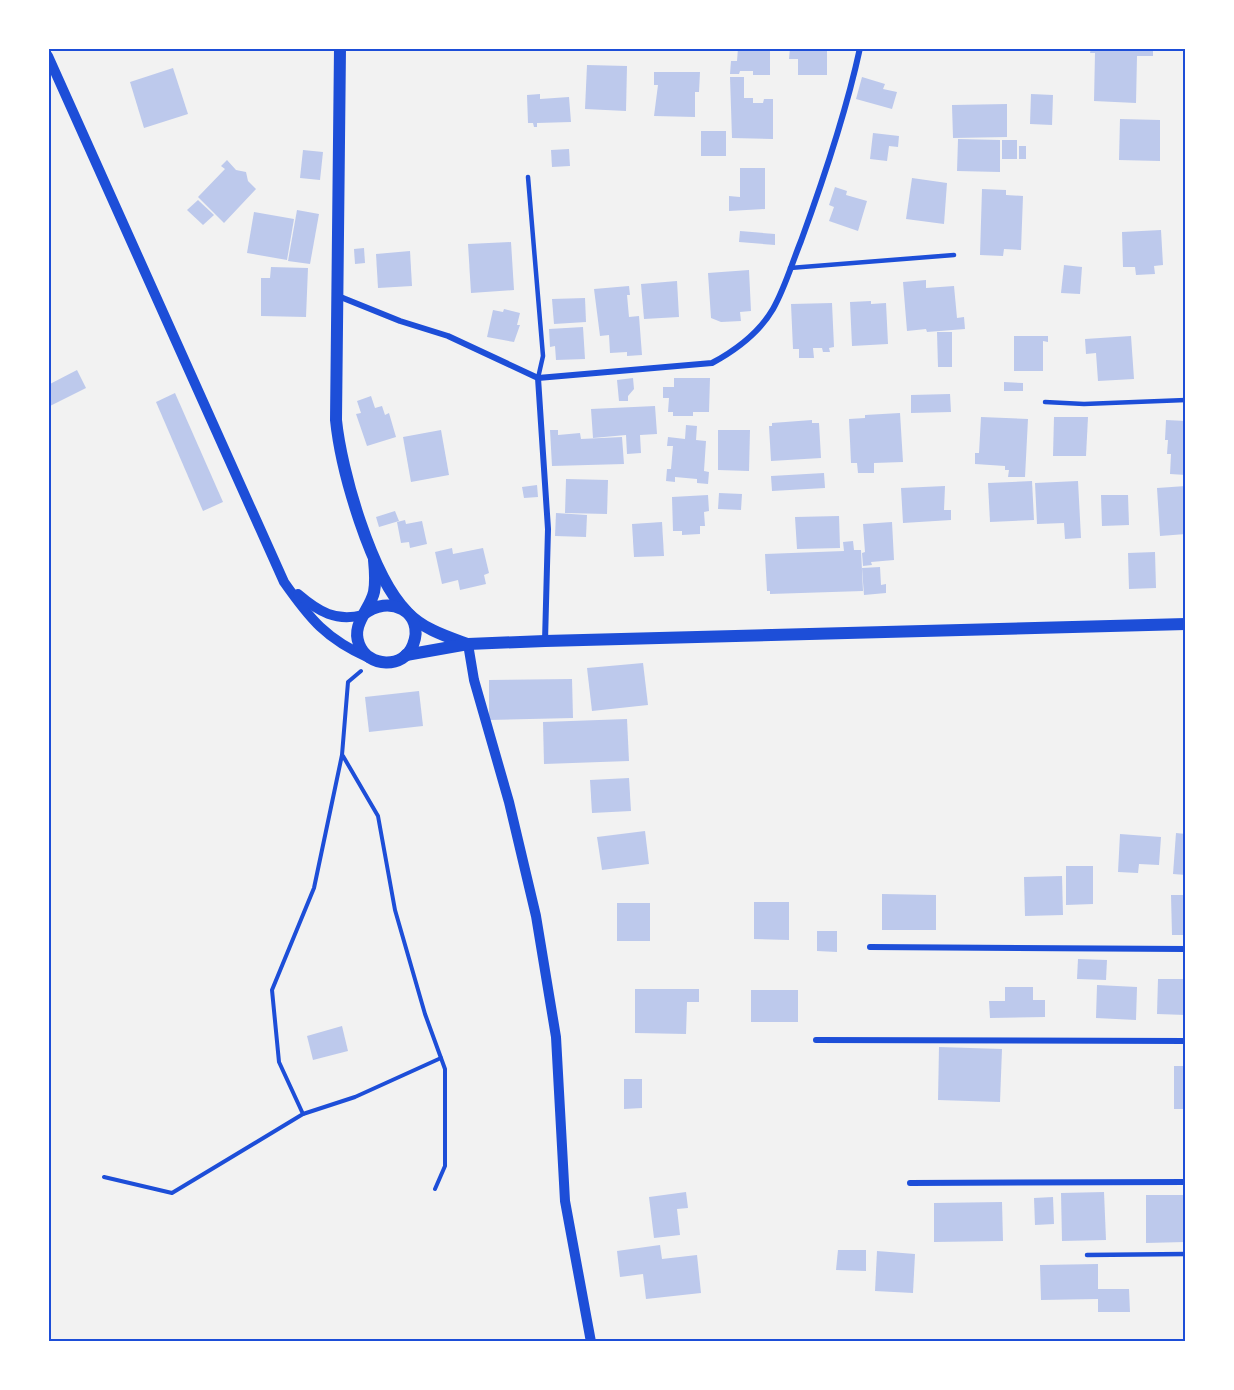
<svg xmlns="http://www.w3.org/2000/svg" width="1234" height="1390" viewBox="0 0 1234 1390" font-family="'Playfair Display',serif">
<rect width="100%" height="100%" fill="#f2f2f2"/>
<g fill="#bdc9ec">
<path d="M738,48H770V75H753V71H740L739,74H730L731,61H737Z"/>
<path d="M790,48H827V75H798V59H789Z"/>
<path d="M1091,48H1153V56H1137L1136,103L1094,101L1095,53H1090Z"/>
<path d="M587,65L627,66L626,111L585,109Z"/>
<path d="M173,68L188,114L144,128L130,82Z"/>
<path d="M654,72H700L699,92H695V117L654,116L658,85H654Z"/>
<path d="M730,77H744V98H753V103H763L764,99H773V139L732,138Z"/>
<path d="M862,77L885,84L883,89L897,92L892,109L856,99Z"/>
<path d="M540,94V99L569,97L571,122L537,123V127H534L533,123H528L527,95Z"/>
<path d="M1031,94L1053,95L1052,125L1030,124Z"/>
<path d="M1007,104V137L953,138L952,105Z"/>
<path d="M1120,119L1160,120V161L1119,160Z"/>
<rect x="701" y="131" width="25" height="25"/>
<path d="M873,133L899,136L898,147L889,146L887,161L870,159Z"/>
<path d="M958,139L1000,140V172L957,171Z"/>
<rect x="1002" y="140" width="15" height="19"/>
<rect x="1019" y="146" width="7" height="13"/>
<path d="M569,149L570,166L552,167L551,150Z"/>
<path d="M303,150L323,152L320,180L300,178Z"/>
<path d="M227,160L236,170L246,172L248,181L256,189L224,223L198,197L225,169L221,166Z"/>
<path d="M740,168H765V209L729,211V196L740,197Z"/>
<path d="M912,178L947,183L944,224L906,219Z"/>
<path d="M835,187L847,191L846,195L867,201L858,231L829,221L834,207L829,205Z"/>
<path d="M982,189L1006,190V195L1023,196L1021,250L1004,249L1003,256L980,255Z"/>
<path d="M198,200L214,215L203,225L187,210Z"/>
<path d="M297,210L319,214L310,264L288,261Z"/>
<path d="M254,212L294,219L287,260L247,253Z"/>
<path d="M1161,230L1163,265L1154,266L1155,274L1136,275L1135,267H1123L1122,232Z"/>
<path d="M740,231L775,234V245L739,242Z"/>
<path d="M511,242L514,290L471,293L468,244Z"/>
<path d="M364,248L365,263L355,264L354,249Z"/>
<path d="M410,251L412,286L378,288L376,254Z"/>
<path d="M1064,265L1082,267L1080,294L1061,293Z"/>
<path d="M271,267L308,268L306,317L261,316V278H270Z"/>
<path d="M749,270L751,311L740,312L741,321L721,322L711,318L708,273Z"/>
<path d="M926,280V288L954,286L957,318L964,317L965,329L927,332L926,329L907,331L903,282Z"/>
<path d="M677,281L679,317L644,319L641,284Z"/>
<path d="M629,286L630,295H627L629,317L639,316L642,355L627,356V352L610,353L609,335L600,336L594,289Z"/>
<path d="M585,298L586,322L554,324L552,299Z"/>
<path d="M871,301V304L886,303L888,344L852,346L850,302Z"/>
<path d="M832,303L834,347L829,348L830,352H823L822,348H813L814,358H799V349H793L791,304Z"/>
<path d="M504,309L520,313L517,325H520L514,342L487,337L493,310L503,312Z"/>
<path d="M583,327L585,359L556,360L555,346L550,347L549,329Z"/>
<path d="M937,332H952V367H938Z"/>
<path d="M1014,336H1048V342L1043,341V371H1014Z"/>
<path d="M1131,336L1134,379L1098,381L1096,353L1086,354L1085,339Z"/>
<path d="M77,370L86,388L48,407V385Z"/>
<path d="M633,378L634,389L628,396V401H619L617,380Z"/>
<path d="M674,378H710L709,412H693V416H673V412H668L669,398H663V387H674Z"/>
<path d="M1004,382L1023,383V391H1004Z"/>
<path d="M175,393L223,502L203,511L156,402Z"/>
<path d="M950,394L951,412L911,413V395Z"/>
<path d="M371,396L375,408L382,406L385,415L389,413L396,437L367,446L356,414L361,413L357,401Z"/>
<path d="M655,406L657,434L640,435L641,453L627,454L626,435L593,438L591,409Z"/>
<path d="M900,413L903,462L874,463V473H858L857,463H851L849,419L865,418V415Z"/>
<path d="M981,417L1028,419L1025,477H1008L1009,470H1005V466L975,464V453H979Z"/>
<path d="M1054,417H1088L1086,456H1053Z"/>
<path d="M812,420V423H819L821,458L771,461L769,426H772V423Z"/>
<path d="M1166,420L1186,421V475L1170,474L1171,454H1167L1168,440H1165Z"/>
<path d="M686,425L697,426L696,440L706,441L704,471L709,472L708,484L697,483V479L675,477V482L666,481L667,469H671L673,446H667L668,437L685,439Z"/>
<path d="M441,430L449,475L411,482L403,437Z"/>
<path d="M550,430H558V435L580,433L581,439L622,437L624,464L552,466Z"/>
<path d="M718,430H750L749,471L718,470Z"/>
<path d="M824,473L825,488L772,491L771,476Z"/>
<path d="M566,479L608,480L607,514L565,513Z"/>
<path d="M1032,481L1034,520L990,522L988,483Z"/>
<path d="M1078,481L1081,538L1065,539L1064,523L1037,524L1035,483Z"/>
<path d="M537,485L538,497L524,498L522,487Z"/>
<path d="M945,486L944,510H951V520L903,523L901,488Z"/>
<path d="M1186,486V534L1160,536L1157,488Z"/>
<path d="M719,493L742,494L741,510L718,509Z"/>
<path d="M708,495L709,511L704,512L705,526H700V534L682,535V531H673L672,497Z"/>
<path d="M1101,495H1128L1129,525L1102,526Z"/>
<path d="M395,511L399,521L379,527L376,517Z"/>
<path d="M556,513L587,515L586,537L555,536Z"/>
<path d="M839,516L840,548L797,549L795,517Z"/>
<path d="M405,520L406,524L422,521L427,544L410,548L409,542L401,543L397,522Z"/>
<path d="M662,522L664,556L634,557L632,524Z"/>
<path d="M892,522L894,560L871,562L872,565L863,566L862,553L865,552L863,524Z"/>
<path d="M853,541L854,550H861L863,591L770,594V591H767L765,554L844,551L843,542Z"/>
<path d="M452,548L453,554L483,548L489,573L484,575L486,584L460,590L458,580L442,584L435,552Z"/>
<path d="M1155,552L1156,588L1129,589L1128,553Z"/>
<path d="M880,567L881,585L886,584V593L864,595L862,568Z"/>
<path d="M643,663L648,705L592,711L587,668Z"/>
<path d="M572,679L573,718L489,720V680Z"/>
<path d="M419,691L423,726L369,732L365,697Z"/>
<path d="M627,719L629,761L544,764L543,722Z"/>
<path d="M629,778L631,811L592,813L590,780Z"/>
<path d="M645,831L649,864L602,870L597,837Z"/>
<path d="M1176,833L1186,834V875L1173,874Z"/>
<path d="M1120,834L1161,837L1159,865L1139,864L1138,873L1118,872Z"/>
<path d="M1066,866H1093V904L1066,905Z"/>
<path d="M1062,876L1063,915L1025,916L1024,877Z"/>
<path d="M882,894L936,895V930H882Z"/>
<path d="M1171,895H1186V935H1172Z"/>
<path d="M754,902H789V940L754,939Z"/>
<rect x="617" y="903" width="33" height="38"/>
<path d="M817,931H837V952L817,951Z"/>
<path d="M1078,959L1107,960L1106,980L1077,979Z"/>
<path d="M1158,979H1186V1015L1157,1014Z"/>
<path d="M1097,985L1137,987L1136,1020L1096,1018Z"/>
<path d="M1005,987H1033V1000H1045V1017L990,1018L989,1001H1005Z"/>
<path d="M635,989H699V1002H687L686,1034L635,1033Z"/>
<rect x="751" y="990" width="47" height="32"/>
<path d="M342,1026L348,1051L313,1060L307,1036Z"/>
<path d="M939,1047L1002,1049L1000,1102L938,1100Z"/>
<rect x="1174" y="1066" width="12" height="43"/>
<path d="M624,1079H642V1108L624,1109Z"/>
<path d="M686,1192L688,1208L677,1209L680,1235L654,1238L649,1197Z"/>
<path d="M1104,1192L1106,1240L1062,1241L1061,1193Z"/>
<path d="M1146,1195H1184L1185,1242L1146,1243Z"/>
<path d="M1053,1197L1054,1224L1035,1225L1034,1198Z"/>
<path d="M1002,1202L1003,1241L934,1242V1203Z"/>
<path d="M660,1245L662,1259L697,1255L701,1293L646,1299L643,1274L620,1277L617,1251Z"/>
<path d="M838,1250H866V1271L836,1270Z"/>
<path d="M877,1251L915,1254L913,1293L875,1291Z"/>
<path d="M1098,1264V1289H1129L1130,1312H1098V1299L1041,1300L1040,1265Z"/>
</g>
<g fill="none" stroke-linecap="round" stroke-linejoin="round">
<g stroke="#1d4ed8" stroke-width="4">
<path d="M343,756L378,816L395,910L425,1014L445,1069V1166L435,1189"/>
<path d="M303,1114L355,1097L441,1058"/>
<path d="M104,1177L172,1193L303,1114L279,1062L272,990L314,888L342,755L348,682L361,671"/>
</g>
<g stroke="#1d4ed8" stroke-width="4.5">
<path d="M528,177L543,356L538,378"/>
<path d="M790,268L954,255"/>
<path d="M1045,402L1084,404L1186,400"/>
<path d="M1087,1255L1186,1254"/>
</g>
<g stroke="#1d4ed8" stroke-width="6">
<path d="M338,296L400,321L448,336L538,378L548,529L545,641"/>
<path d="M538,378L712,363C736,350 759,333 773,309C785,288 792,263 801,241C824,178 846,113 860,48"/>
<path d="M870,947L1186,949"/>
<path d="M816,1040L1186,1041"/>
<path d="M910,1183L1186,1182"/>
</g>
<g stroke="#1d4ed8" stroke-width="10">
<path d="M48,56L284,582C310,619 326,639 369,658"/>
<path d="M298,594C319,612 336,622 363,615"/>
<path d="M468,644L474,680L509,802L536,916L556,1037L565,1201L591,1342"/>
</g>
<g stroke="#1d4ed8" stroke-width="12">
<path d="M340,48L336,420C341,470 371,576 407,612C423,629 445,636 467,644"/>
<path d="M363,615C388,593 426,612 413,645C404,669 368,668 359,644C351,624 370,610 374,592C376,582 375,570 374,560"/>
<path d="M406,655L468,644L545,641L1186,624"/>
</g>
</g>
<rect width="1234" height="1390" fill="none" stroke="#ffffff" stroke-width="99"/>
<rect x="50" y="50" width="1134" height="1290" fill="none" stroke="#1d4ed8" stroke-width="2"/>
</svg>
